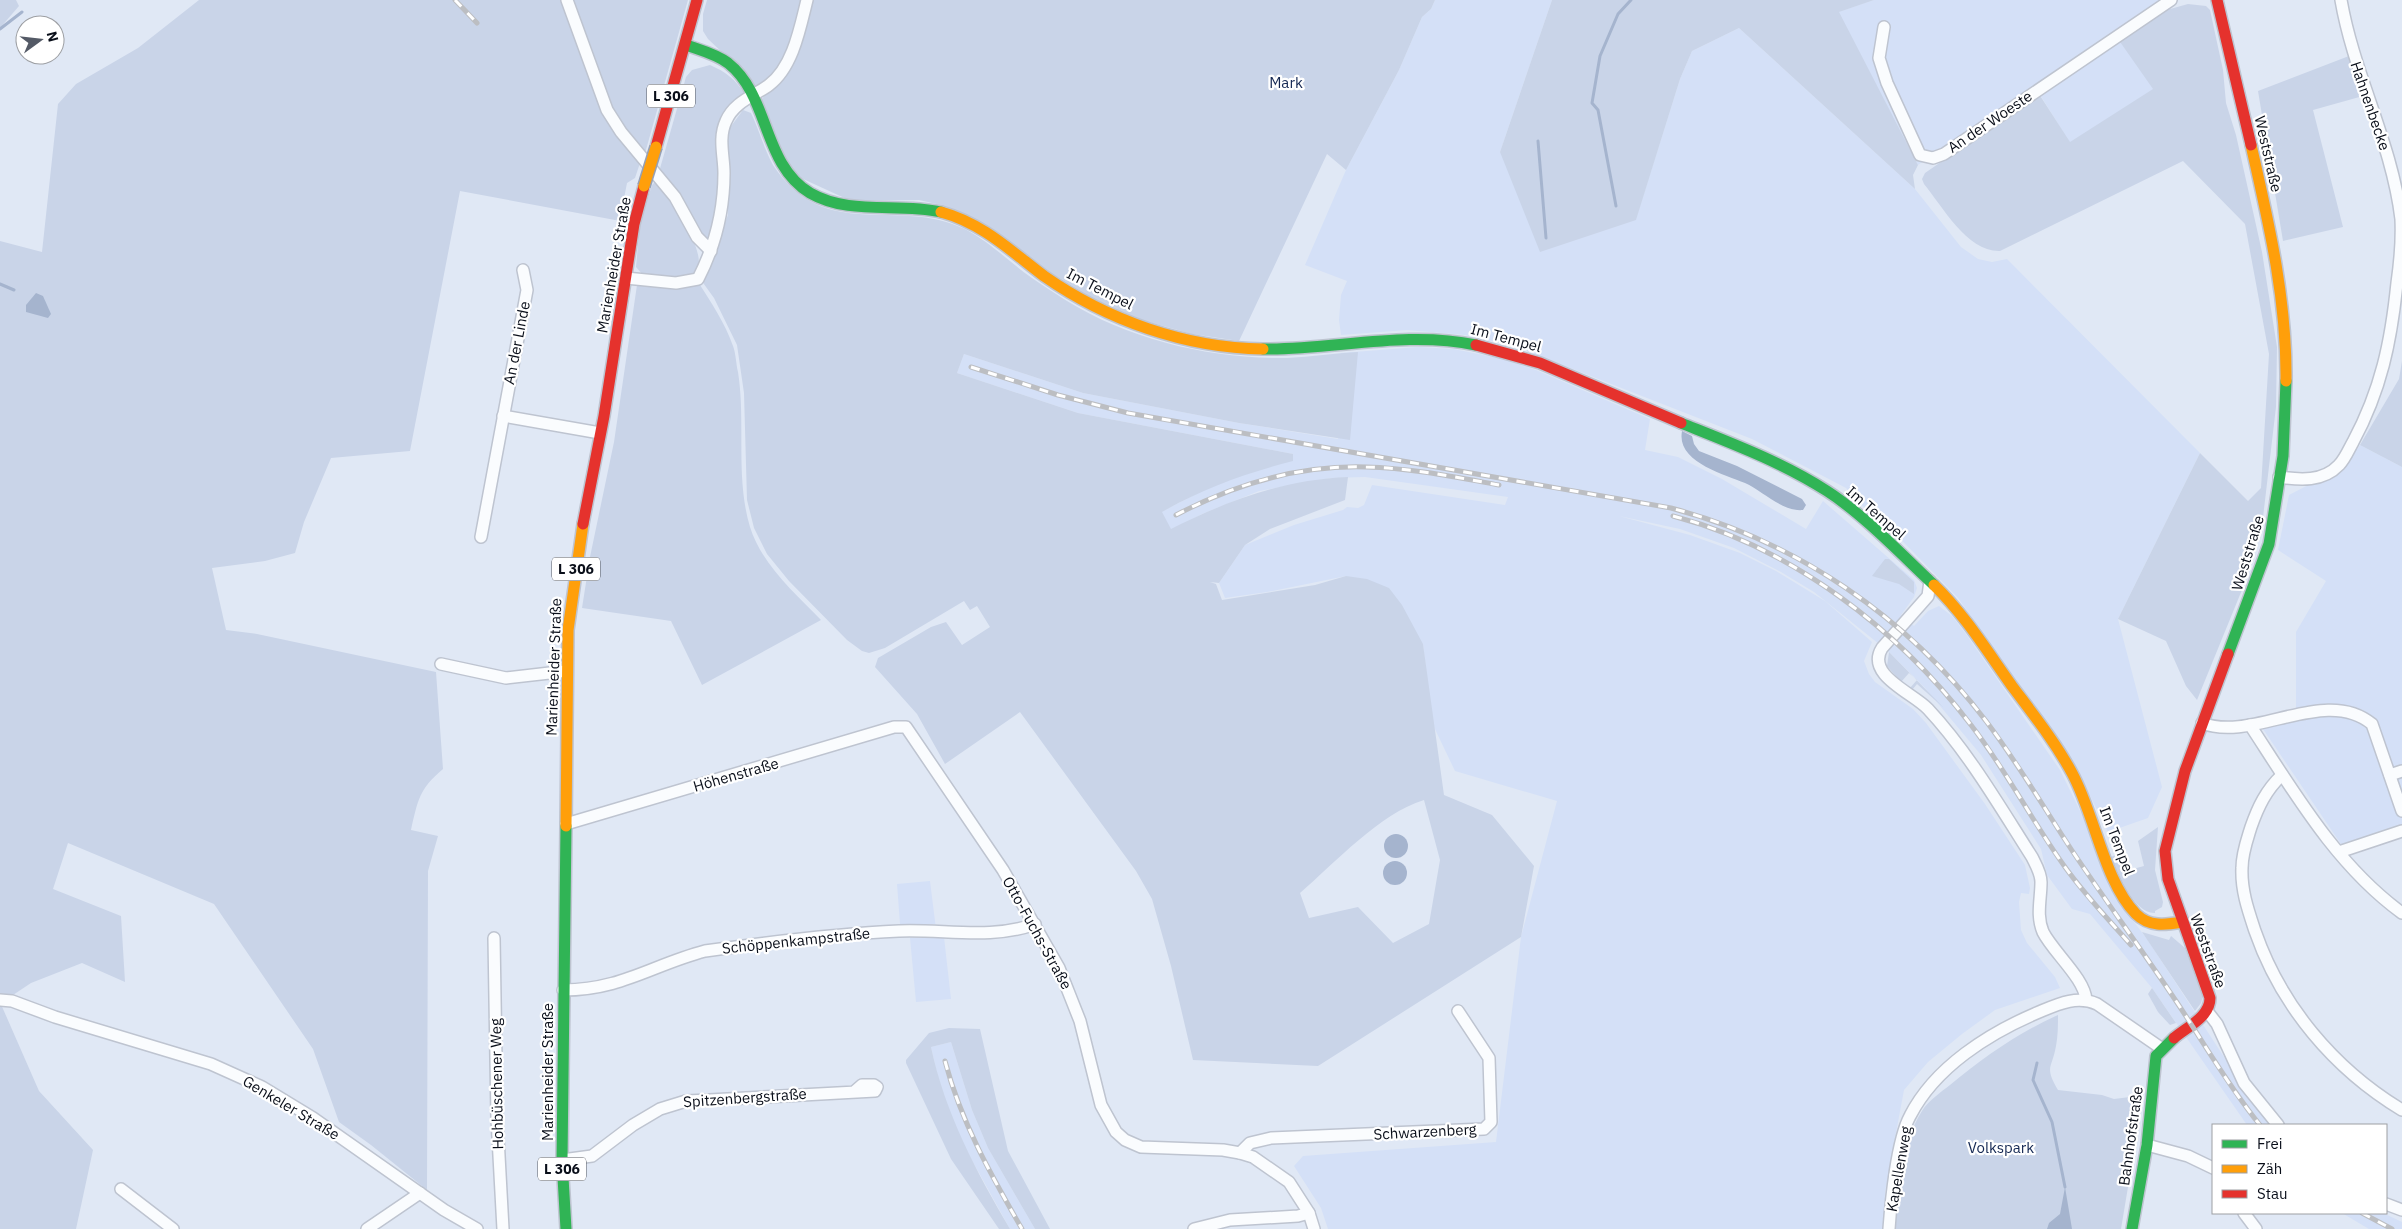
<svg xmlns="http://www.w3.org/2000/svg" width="2402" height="1229" viewBox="0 0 2402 1229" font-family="'IBM Plex Sans',sans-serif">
<rect width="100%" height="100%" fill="#e0e8f5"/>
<g fill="#d4e0f7">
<path d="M1435,0H1552L1500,152L1588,235L1636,219L1680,79L1692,51L1739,28L1915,189L1961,247L1978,259L1992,262L2007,259L2200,453L2118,619L2162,787L2148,818L2108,832L2078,772L1958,598L1876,514L1873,517L1846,488L1752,439L1511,345L1465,335L1407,330L1341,335L1339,320L1341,295L1347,281L1305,265L1346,170L1399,70L1422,17L1431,9Z"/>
<path d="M1874,0H2161L2154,89L2070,143L2034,85L1918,165L1838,12Z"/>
<path d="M1418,347L1454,349L1503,359L1536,370L1650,419L1645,450L1678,457L1722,479L1806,529L1823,501L1914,580L1917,588L1914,597L1901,615L1914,626L1928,611L1939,606L1952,616L1966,634L2060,770L2085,821L2103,872L2121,905L2147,939L2241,1083L2274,1125H2247L2152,988L2090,914L2072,909L2047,875L2041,849L1981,755L1925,688L1889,652L1814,592L1781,572L1734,548L1680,529L1619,516L1690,535L1740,553L1776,571L1825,601L1872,642L1864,661L1869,674L1875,682L1913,709L1926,723L1985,804L2025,865L2030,888L2029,894L2021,893L2019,902L2021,930L2027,943L2055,977L2060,988L1995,1010L1962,1034L1928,1062L1904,1090L1885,1192L1884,1229H1328L1321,1208L1294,1166L1303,1156L1496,1142L1521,937L1557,801L1455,771L1433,725L1423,644L1346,576L1267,592L1225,598L1219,583L1245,545L1294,525L1343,510L1347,507L1358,508L1364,505L1372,485L1505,505L1508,497L1365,477L1331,478L1259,491L1202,514L1171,530L1161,512L1216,484L1293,454L1078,413L957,373L964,354L1083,393L1239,423L1338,439L1341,353Z"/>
<path d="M2360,445L2402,467V837L2347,853L2263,729L2296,720V632L2326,581L2278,550L2289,495L2345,466Z"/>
<path d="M930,881L937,937H944L951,999L916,1002L910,938L936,937L935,924H900L897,884Z"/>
<path d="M951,1042L972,1110L988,1148L1035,1229H1010L968,1153L950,1114L938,1077L931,1047Z"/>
<path d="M2342,1213H2383L2402,1222V1229H2369Z"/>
</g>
<g fill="#c9d4e8" fill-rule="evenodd">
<path d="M0,0H16L19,6L0,28Z"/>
<path d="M199,0H564L604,110L640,163L635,178L627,183L620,219L615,220L460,191L410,451L331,458L304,522L295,553L265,561L212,568L226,630L257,634L436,672L443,769C419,789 418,800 411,830L438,836L428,871L427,1190L371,1145L339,1122L313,1049L214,904L68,843L53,889L121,916L125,982L82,963L31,983L7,999L0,998V241L42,252L58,104L76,84L138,48Z"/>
<path d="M570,0H688L644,157L610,109Z"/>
<path d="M707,0H804L784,66L769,83L755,87L743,72L708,39L703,31V14Z"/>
<path d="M809,0H1435L1431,9L1422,17L1399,70L1346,170L1327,154L1239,341L1192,334L1138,319L1092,298L941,205L919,200L851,201L790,173L761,100L788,68Z"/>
<path d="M1552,0H1874L1839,12L1918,165L1913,175L1915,189L1739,28L1692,51L1680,79L1636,220L1540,252L1500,152Z"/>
<path d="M2188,4L2206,6L2210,10L2223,70L2226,103L2236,135L2262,252L2277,347L2276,407L2262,526L2246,580L2197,700L2186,686L2166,641L2118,619L2200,453L2248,501L2261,488L2269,354L2245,224L2183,161L2000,251C1967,252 1943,207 1924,184L1922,179L1925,173L2039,94L2070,142L2153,89L2118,39L2163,11Z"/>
<path d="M2349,56L2363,96L2313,110L2343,227L2283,241L2258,91Z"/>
<path d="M710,65C726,72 735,79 744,93L725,113L717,131L719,172L717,215L709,240L704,239L659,172L686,77L692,70Z"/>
<path d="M743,110L751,113C759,129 764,149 773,165C825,244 896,196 965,229C990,242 1009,262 1032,278C1043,286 1055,293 1067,301C1130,340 1212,359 1287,358C1311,357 1335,353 1358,352L1350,440L1239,423L1083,393L964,354L957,373L1078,413L1293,454V461C1246,473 1204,488 1162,512L1171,529C1229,500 1282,480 1348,477L1345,500L1270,529L1245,545L1219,583L1210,582L1216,584L1222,600L1315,585L1346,576L1367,579L1389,588L1402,605L1423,644L1444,795L1492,815L1534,866L1521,937L1318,1066L1193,1060L1171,966L1152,899L1136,871L1020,712L945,764L917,714L875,667L878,658L931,627L946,622L962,645L990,627L977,606L970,610L964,601L885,648L869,653L862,651L847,640L789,581L767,554L754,528L747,500L744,393L737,345L714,298L701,280L728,215L726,170L729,129ZM1424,800L1440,860L1429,924L1393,943L1358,907L1309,918L1300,893C1336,862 1379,814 1424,800Z"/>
<path d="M656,181C667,195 727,274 683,279C671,281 656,277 644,276L636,267L640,223L652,185Z"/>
<path d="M698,282C711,302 725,323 733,346C736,354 736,364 738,372C746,423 735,477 750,527C762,565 795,593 821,620L702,685L671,621L582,608L590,557L614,442L637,285Z"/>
<path d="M2402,361V467L2360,445L2399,379Z"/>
<path d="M1885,559H1889L1914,582V594L1899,584L1872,576Z"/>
<path d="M1889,652L1944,708L1917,684L1912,690L1910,688L1917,680L1909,673L1901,682L1887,666Z"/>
<path d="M2158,827L2155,870L2163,902L2162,907L2155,911V913C2134,914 2119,874 2111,857L2117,854L2122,872L2144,866L2138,841Z"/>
<path d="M2142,932L2169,940L2171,936L2185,948L2203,996L2201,1003L2195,1011Z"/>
<path d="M2152,988L2176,1023L2170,1025L2158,1012L2148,994Z"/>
<path d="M0,1002L39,1091L93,1150L76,1229H0Z"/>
<path d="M2058,1015C2058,1025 2058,1036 2056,1046C2052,1069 2044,1066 2058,1090L2102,1095L2114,1099L2138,1096L2133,1157L2121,1229H1894C1898,1191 1901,1144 1922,1111C1928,1101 1941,1092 1950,1085C1984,1057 2018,1033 2058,1015Z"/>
<path d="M949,1028L980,1029L1008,1151L1050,1229H1035L988,1148L972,1110L951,1042L931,1047C945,1113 976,1171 1010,1229H999L951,1159L906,1063V1060L929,1033Z"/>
</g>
<g fill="#a5b4ce">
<path d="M36,293L43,296L51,314L48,318L26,312V305Z"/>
<path d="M1682,431L1692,436L1694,444L1699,451L1737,466L1802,499L1806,505L1803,510C1782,512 1763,491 1745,483C1724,474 1676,462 1682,431Z"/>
<circle cx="1396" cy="846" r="12"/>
<circle cx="1395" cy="873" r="12"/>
<path d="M2065,1187L2072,1229H2047L2049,1223L2060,1214Z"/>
</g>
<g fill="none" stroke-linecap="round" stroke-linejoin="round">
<g stroke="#a5b4ce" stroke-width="3">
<path d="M0,29L22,12"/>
<path d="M1538,141L1546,238"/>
<path d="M1616,206L1598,110L1592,103L1600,56L1618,14L1631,0"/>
<path d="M0,284L14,290"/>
<path d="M2037,1063L2033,1080L2052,1122L2065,1187"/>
</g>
<g stroke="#bec4d0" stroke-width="14">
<g id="street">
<path d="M567,0L607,110L621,132L675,197L697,237L711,251"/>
<path d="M1884,27L1879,58L1887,83L1920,155L1933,158L1944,154L2171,0"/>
<path d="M626,278L676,283L698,279C715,246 724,211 724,173C724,156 718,138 726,121C734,102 754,96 769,85C793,67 800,28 807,0"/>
<path d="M503,416L600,433"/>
<path d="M2279,477C2300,480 2323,482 2339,465C2345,459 2349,449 2353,442C2381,390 2391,342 2397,283C2400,262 2402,240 2401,219C2392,143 2354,75 2341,0"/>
<path d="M481,537L527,290L523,270"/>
<path d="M1930,581L1928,596L1882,648C1865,675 1913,693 1928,709C1969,753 2000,807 2032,857C2036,865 2041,873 2041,882C2041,900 2036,915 2043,932C2053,952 2085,979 2086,1000"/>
<path d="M441,664L506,678L567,671"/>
<path d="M2202,723C2253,743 2325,685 2372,724L2402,811"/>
<path d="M2250,725C2294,792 2336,865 2402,913"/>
<path d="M2282,775C2266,790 2258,807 2251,827C2247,840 2242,853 2242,868C2241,890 2248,910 2255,931C2281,1006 2334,1069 2402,1110"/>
<path d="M2390,775L2402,771"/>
<path d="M566,824L894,727H906L1003,870L1059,968L1080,1021L1101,1105L1116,1132L1125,1140L1141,1147L1223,1150L1240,1153L1253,1157L1289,1182L1309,1213L1314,1229"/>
<path d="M2339,852L2402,831"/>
<path d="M494,938L497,1119L503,1229"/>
<path d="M563,990C621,990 652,965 705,951C769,942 834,934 899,931C944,929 992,940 1035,924"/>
<path d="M0,1000L12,1001L55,1017L211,1064L262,1087L313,1118L444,1210L477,1229"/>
<path d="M2207,1011L2217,1024L2244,1083L2278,1125"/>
<path d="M2147,1145L2188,1156L2213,1168"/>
<path d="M1240,1153L1250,1143L1271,1138L1484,1129L1491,1122L1489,1058L1458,1011"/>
<path d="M562,1160L592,1156L633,1125L660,1109L686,1101L709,1100L875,1091L877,1087L874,1085H862L854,1092"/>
<path d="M121,1189L173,1229"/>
<path d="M2386,1204L2402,1210"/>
<path d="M2244,1213L2256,1229"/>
<path d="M367,1229L420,1193"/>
<path d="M1194,1229L1230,1220L1298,1216L1309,1213"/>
<path d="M1889,1229C1891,1201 1897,1140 1910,1116C1935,1067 1989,1033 2039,1012C2058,1004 2077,995 2097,1004L2161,1048"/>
</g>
</g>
<g stroke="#bec4d0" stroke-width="14">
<g id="fast">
<path d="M686,45C700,50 716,54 728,63C770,96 762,164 810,193C850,216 898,202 941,212"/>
<path d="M1263,349C1334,350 1405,330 1476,345"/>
<path d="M1681,423C1731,443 1782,462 1827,491C1863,514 1902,555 1934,585"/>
<path d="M2228,654L2269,544L2283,456L2286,381"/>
<path d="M566,826L562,1160L566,1229"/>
<path d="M2132,1229L2147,1145L2156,1056L2174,1038"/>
</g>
</g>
<g stroke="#bec4d0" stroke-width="14">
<g id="slow">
<path d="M2251,145C2269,224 2287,300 2286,381"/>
<path d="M941,212C982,223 1011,251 1044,276C1107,320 1185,348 1263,349"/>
<path d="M1934,585C1965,615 1987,651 2012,686C2033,714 2056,743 2072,773C2095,815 2104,881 2136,914C2149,927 2165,925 2182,922"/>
<path d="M566,826L568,630L583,524"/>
</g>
</g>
<g stroke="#bec4d0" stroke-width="14">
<g id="jam">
<path d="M2217,0L2251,145"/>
<path d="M656,147L697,0"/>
<path d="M1476,345L1540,363L1681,423"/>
<path d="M583,524L604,416L634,224L644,186"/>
<path d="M2174,1038C2187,1027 2210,1017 2210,998L2168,879L2165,851L2185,771L2228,654"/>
</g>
</g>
<use href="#street" stroke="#fafcfe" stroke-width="11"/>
<use href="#fast" stroke="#30b455" stroke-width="11"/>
<use href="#slow" stroke="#ff9f0a" stroke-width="11"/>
<use href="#jam" stroke="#e5322d" stroke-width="11"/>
<g stroke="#bcbec2" stroke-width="5">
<g id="rail">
<path d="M455,0L477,23"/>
<path d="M971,367L1058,395L1128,413L1671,508C1796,541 1907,617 1986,721C2017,762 2043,806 2071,849C2105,900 2142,950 2176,1001C2204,1043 2229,1087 2260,1125"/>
<path d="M1176,515C1235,484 1299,465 1366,467C1411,468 1455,477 1499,485"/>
<path d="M1673,516C1791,547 1898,629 1971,725C2006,770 2032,821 2065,867C2085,895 2108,919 2131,945"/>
<path d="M945,1061C961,1122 991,1175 1022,1229"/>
<path d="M2362,1213L2392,1229"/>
</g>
</g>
<use href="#rail" stroke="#fff" stroke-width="3" stroke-dasharray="9" stroke-linecap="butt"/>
<g stroke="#96a0b4" stroke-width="14" stroke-linecap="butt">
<path id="slow-bridge" d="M644,186L656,147"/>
</g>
<use href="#slow-bridge" stroke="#ff9f0a" stroke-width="11"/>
</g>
<g text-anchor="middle" stroke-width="4.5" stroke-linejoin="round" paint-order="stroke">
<g fill="#fff" stroke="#53565e" stroke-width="1">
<rect x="647" y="84.5" width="48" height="23" rx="4"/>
<rect x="552" y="557.5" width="48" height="23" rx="4"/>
<rect x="538" y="1157.5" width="48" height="23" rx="4"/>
</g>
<g font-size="14" font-weight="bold" fill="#090e19">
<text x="671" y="101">L 306</text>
<text x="576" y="574">L 306</text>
<text x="562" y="1174">L 306</text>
</g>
<g font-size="15" fill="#132752" stroke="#fff">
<text x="1286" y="88">Mark</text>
<text x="2001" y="1153">Volkspark</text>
</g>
<g font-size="15" fill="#090e19" stroke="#fff">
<text transform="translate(2370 106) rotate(71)" y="5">Hahnenbecke</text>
<text transform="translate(1990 122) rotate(-34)" y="5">An der Woeste</text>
<text transform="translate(2268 154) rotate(77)" y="5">Weststraße</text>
<text transform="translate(614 265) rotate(-80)" y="5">Marienheider Straße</text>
<text transform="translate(1100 289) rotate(27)" y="5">Im Tempel</text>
<text transform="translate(1506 338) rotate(15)" y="5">Im Tempel</text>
<text transform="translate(517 343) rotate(-79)" y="5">An der Linde</text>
<text transform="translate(1876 513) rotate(41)" y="5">Im Tempel</text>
<text transform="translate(2248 553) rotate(-73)" y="5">Weststraße</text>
<text transform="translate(554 667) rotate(-88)" y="5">Marienheider Straße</text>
<text transform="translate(736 775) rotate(-16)" y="5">Höhenstraße</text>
<text transform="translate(2117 841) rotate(69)" y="5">Im Tempel</text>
<text transform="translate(1037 933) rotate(61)" y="5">Otto-Fuchs-Straße</text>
<text transform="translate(796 941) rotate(-6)" y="5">Schöppenkampstraße</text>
<text transform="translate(2208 951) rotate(70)" y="5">Weststraße</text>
<text transform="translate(548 1072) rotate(-90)" y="5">Marienheider Straße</text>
<text transform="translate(497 1084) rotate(-91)" y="5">Hohbüschener Weg</text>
<text transform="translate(745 1098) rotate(-4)" y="5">Spitzenbergstraße</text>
<text transform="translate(291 1108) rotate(31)" y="5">Genkeler Straße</text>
<text transform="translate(1425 1132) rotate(-3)" y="5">Schwarzenberg</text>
<text transform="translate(2131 1136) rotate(-82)" y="5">Bahnhofstraße</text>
<text transform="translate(1899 1169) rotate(-80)" y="5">Kapellenweg</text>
</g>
</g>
<rect x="2212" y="1124" width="175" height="90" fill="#ffffff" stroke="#9d9fa3"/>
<rect x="2222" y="1140" width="25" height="8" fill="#30b455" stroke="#9d9fa3"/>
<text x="2257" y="1149" font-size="15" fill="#090e19">Frei</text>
<rect x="2222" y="1165" width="25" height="8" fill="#ff9f0a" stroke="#9d9fa3"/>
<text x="2257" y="1174" font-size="15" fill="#090e19">Zäh</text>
<rect x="2222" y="1190" width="25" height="8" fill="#e5322d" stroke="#9d9fa3"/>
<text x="2257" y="1199" font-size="15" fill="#090e19">Stau</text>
<g transform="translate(40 40) rotate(75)"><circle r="24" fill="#ffffff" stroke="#9d9fa3"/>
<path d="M0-4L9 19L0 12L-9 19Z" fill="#545a66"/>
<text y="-8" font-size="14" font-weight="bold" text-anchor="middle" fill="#090e19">N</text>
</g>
</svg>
